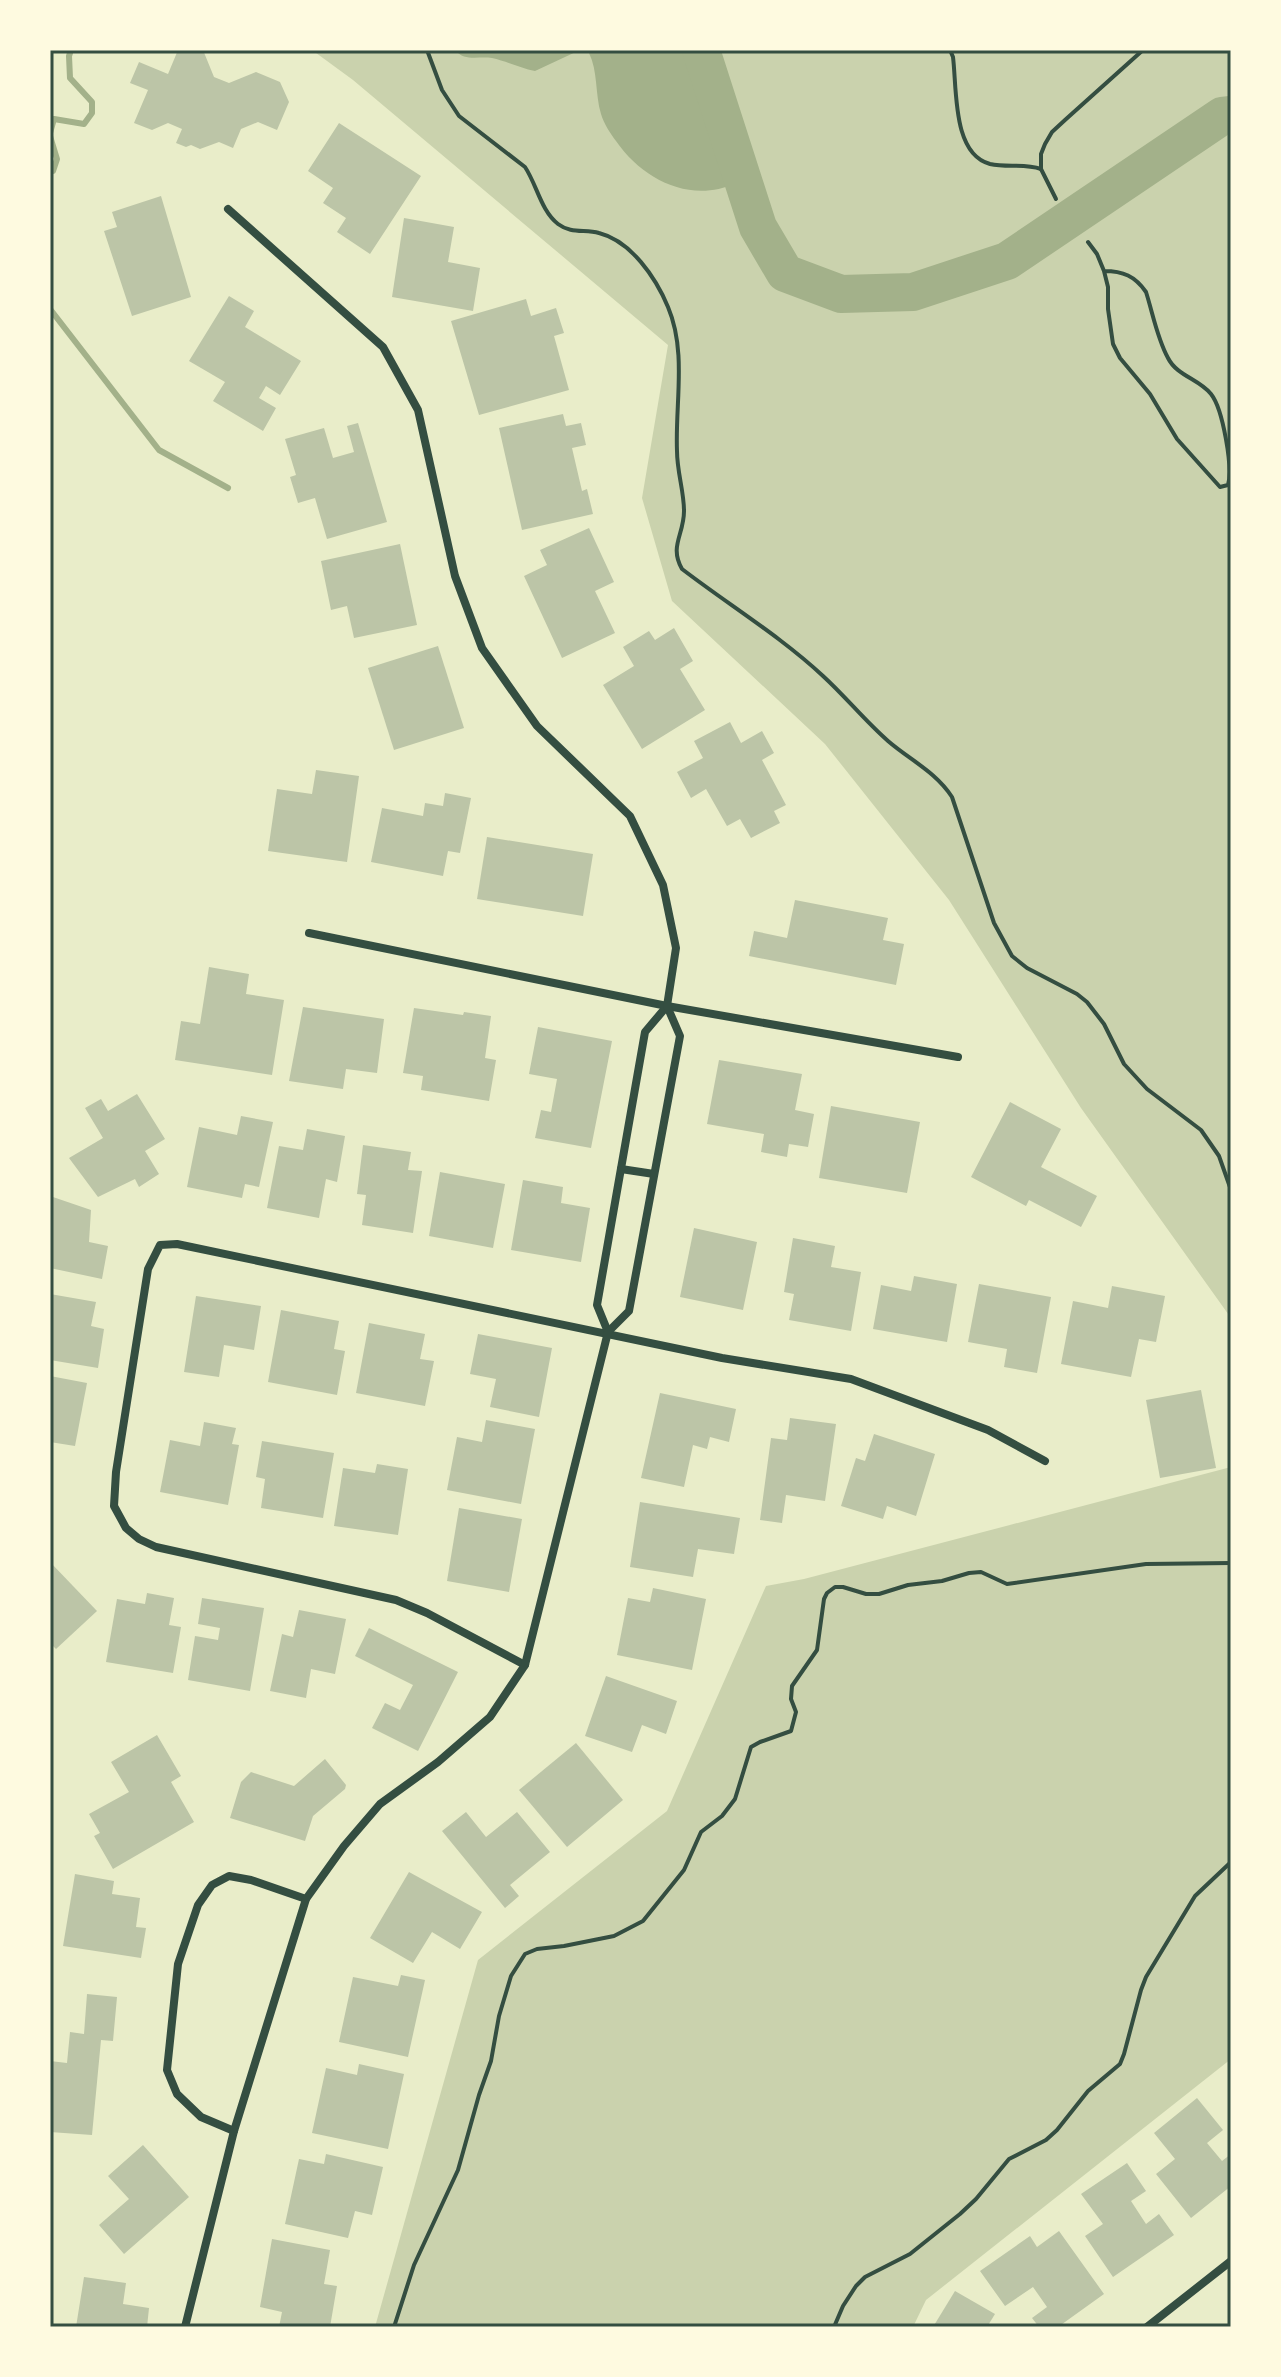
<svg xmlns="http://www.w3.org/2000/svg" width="1281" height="2377" viewBox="0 0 1281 2377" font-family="'DM Sans',sans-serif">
<rect width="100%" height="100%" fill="#e9edc9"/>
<g fill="#cad2ad">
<path d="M312,50H1231V1318L1081,1108L949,900L825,744L672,601L642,498L668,345L353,80Z"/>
<path d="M1231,1467V2059L926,2300L913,2327H375L478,1960L667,1811L766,1586L804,1579Z"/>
</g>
<path fill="#a3b18a" d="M455,50H708L736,183C691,204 643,180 616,141C610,133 604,124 601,114C595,94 598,71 589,53L580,50L535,71C520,68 506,61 492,58C478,56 465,62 455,50Z"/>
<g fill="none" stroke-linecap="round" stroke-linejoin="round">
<g stroke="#a3b18a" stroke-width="6">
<path d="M50,133L54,119L84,124L92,113V102L70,78L69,56L71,50"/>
<path d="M50,136L57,159L53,171L50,172"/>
<path d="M50,309L159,450L228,488"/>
</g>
<path stroke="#a3b18a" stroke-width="38" d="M701,50L758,227L785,273L841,294L913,292L1007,261L1222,116L1231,115"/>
</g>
<g fill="#bcc5a7">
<path d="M178,50H203L214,77L229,83L256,72L280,82L289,102L277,130L258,122L241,129L233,148L219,142L200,149L191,145L186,147L176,143L182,129L168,123L152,130L134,123L148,90L130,83L139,62L168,74Z"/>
<path d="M339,123L421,176L370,254L337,232L346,218L323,203L333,188L308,171Z"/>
<path d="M161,196L191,297L132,316L104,231L117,227L112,212Z"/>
<path d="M404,218L454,227L448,262L480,268L473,311L392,297Z"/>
<path d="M229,296L254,311L245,327L301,361L280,395L266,386L259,398L276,408L263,431L213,401L225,382L189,361Z"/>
<path d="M526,299L531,316L556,308L564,333L554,336L569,390L479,415L451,321Z"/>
<path d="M563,414L566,426L581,423L586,445L572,448L582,491L587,489L593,514L522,530L499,428Z"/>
<path d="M358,423L387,522L327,539L315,498L298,503L290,477L296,475L285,439L324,428L333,458L354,452L347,426Z"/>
<path d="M589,528L614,582L595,591L615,633L562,658L524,576L547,565L540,550Z"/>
<path d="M400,544L417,625L354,638L347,606L331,610L321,561Z"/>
<path d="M674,628L693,661L680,669L705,710L642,749L603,685L634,666L623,647L649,631L655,640Z"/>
<path d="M438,646L464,728L394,750L368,668Z"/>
<path d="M730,722L741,743L762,731L774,753L762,760L786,805L774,811L780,823L751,838L740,819L727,826L706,789L691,798L677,772L703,758L694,741Z"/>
<path d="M316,770L359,776L347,862L268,851L277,789L312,794Z"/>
<path d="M445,793L471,798L460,853L448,851L443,876L371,862L382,808L423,816L425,803L443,806Z"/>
<path d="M487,837L593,854L583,916L477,899Z"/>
<path d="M795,900L888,918L883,940L904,944L896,985L749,956L754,931L787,938Z"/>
<path d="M209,967L249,974L246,994L284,1000L272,1075L175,1060L181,1021L200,1024Z"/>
<path d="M303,1007L384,1019L377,1073L346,1069L343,1089L289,1081Z"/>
<path d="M414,1008L463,1015L464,1012L491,1016L485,1058L496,1060L489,1101L421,1090L423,1076L403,1073Z"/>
<path d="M538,1027L612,1041L591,1148L535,1138L541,1110L551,1112L557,1079L529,1074Z"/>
<path d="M719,1060L802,1074L795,1110L814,1114L808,1147L789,1144L787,1157L761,1152L764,1134L707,1124Z"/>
<path d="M137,1094L165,1139L145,1151L159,1174L139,1187L135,1179L98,1197L69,1158L103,1138L85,1108L101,1099L108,1111Z"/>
<path d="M1010,1102L1061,1129L1041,1167L1097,1196L1081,1227L1029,1200L1026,1206L971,1177Z"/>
<path d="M831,1106L920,1122L907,1193L819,1178Z"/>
<path d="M241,1116L273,1122L259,1187L245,1184L242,1198L187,1187L199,1127L237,1135Z"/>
<path d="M307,1129L345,1136L337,1182L326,1179L319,1218L267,1208L279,1146L303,1150Z"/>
<path d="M363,1145L411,1152L408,1170L422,1171L413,1233L362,1225L366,1195L357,1194Z"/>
<path d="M440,1172L505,1184L493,1248L429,1236Z"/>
<path d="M523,1180L563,1187L561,1203L590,1208L581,1262L511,1250Z"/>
<path d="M50,1196L91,1210L89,1242L108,1246L102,1279L50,1268Z"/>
<path d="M694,1228L757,1242L743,1310L680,1297Z"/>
<path d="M793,1238L835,1246L831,1267L861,1272L851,1331L789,1320L794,1294L784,1292Z"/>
<path d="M914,1276L957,1284L947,1342L873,1329L881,1285L911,1291Z"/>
<path d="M979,1284L1051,1297L1037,1373L1004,1367L1007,1349L968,1342Z"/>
<path d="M1112,1286L1165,1296L1156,1342L1139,1339L1131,1377L1061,1364L1073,1301L1108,1308Z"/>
<path d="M50,1294L96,1302L91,1326L104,1329L98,1368L50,1360Z"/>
<path d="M196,1296L261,1306L254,1350L224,1345L219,1377L184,1372Z"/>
<path d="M281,1310L339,1321L334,1349L345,1351L337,1395L268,1382Z"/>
<path d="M369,1323L425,1334L420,1359L434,1361L425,1406L356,1393Z"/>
<path d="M478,1334L552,1348L539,1417L490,1407L496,1379L470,1374Z"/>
<path d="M50,1376L87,1383L75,1446L50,1442Z"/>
<path d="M1201,1390L1216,1468L1160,1478L1146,1400Z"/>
<path d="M660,1393L736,1409L729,1442L710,1437L707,1449L693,1445L684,1487L641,1478Z"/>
<path d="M790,1418L836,1424L825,1501L786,1495L782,1523L760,1520L771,1438L787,1440Z"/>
<path d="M486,1420L535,1429L521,1504L447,1490L457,1437L482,1442Z"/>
<path d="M204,1422L236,1428L232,1444L239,1445L228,1505L160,1492L170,1440L200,1446Z"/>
<path d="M874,1434L935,1454L916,1516L887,1506L883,1519L841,1506L856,1458L865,1461Z"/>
<path d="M262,1441L334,1453L323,1518L261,1508L265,1479L256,1477Z"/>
<path d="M377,1464L408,1469L398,1535L334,1526L343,1468L375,1473Z"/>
<path d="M640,1502L740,1518L734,1554L698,1549L693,1577L630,1567Z"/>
<path d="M459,1508L522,1519L509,1592L447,1581Z"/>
<path d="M50,1562L97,1611L56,1649L50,1643Z"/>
<path d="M653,1588L706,1599L692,1670L617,1655L628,1598L650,1602Z"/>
<path d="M147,1593L174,1598L169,1625L181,1627L173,1673L106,1662L117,1599L145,1604Z"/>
<path d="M202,1598L264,1608L250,1691L188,1680L195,1636L218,1640L220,1628L198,1624Z"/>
<path d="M299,1610L346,1619L335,1674L311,1669L306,1698L270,1691L282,1634L293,1637Z"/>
<path d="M369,1628L458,1672L418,1751L372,1728L385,1703L400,1710L413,1685L355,1656Z"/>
<path d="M606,1676L677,1701L666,1734L642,1725L632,1752L585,1736Z"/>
<path d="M157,1735L181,1776L171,1782L194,1822L113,1869L94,1836L100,1833L89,1814L129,1792L111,1762Z"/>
<path d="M576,1743L623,1800L567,1847L519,1790Z"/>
<path d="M325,1759L346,1785L345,1789L313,1816L305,1841L230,1818L241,1782L251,1772L294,1786Z"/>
<path d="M466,1812L486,1837L517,1812L550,1852L510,1885L519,1896L505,1908L442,1831Z"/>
<path d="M409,1872L482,1912L460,1949L432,1932L413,1963L370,1938Z"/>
<path d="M75,1874L114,1881L112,1894L140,1898L136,1927L146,1928L141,1958L63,1946Z"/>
<path d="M401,1975L425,1980L408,2057L339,2042L353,1977L398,1986Z"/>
<path d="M87,1994L117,1997L113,2041L101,2040L92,2135L50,2132V2061L67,2063L70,2032L84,2034Z"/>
<path d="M359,2064L404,2074L388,2149L312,2133L326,2068L357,2075Z"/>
<path d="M1197,2098L1223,2130L1207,2143L1222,2161L1231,2154V2186L1191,2218L1156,2174L1175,2159L1154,2133Z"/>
<path d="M143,2145L189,2197L124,2254L99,2225L129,2199L108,2176Z"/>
<path d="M326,2154L383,2167L372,2215L355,2211L348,2238L285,2224L299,2159L324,2164Z"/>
<path d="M1127,2163L1146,2191L1131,2201L1146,2224L1159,2214L1174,2235L1113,2277L1085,2236L1103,2224L1081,2194Z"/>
<path d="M1059,2231L1104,2294L1058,2327H1039L1032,2318L1047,2307L1033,2287L1005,2306L980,2271L1030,2236L1037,2247Z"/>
<path d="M272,2239L330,2250L324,2284L337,2286L330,2327H279L282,2312L260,2307Z"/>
<path d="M84,2277L126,2283L123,2304L149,2308L147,2327H76Z"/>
<path d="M955,2291L995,2314L987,2327H933Z"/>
</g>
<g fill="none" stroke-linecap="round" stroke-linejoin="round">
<g stroke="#344e41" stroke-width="4">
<path d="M427,50L442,90L459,116L525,167C537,185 541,211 558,224C571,234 585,229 599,233C631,241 656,278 668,307C687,352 675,403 677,451C677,472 684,491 684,511C684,535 669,546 682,569C729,605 780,636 823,676C846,697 865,721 888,741C910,760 936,772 952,797L994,923L1012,956L1027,968L1077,994L1087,1002L1104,1024L1124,1064L1147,1089L1201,1130L1219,1156L1231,1190"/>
<path d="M950,50L953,57C957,88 952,154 990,164C1007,168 1024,163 1041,169"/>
<path d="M1056,199L1041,169V154L1045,144L1052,132L1065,120L1143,50"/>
<path d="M1088,242L1097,254L1104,271L1108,287V309L1113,344L1120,358L1150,394L1177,439L1220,487L1228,485C1233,468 1223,409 1211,394C1199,379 1177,376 1168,358C1157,338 1153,314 1146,292C1135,276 1123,271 1104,271"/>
<path d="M394,2327L414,2265L458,2170L479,2095L491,2061L499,2016L511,1976L525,1954L537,1949L564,1946L614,1936L643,1921L684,1870L701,1832L722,1816L735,1799L751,1747L760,1742L791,1731L796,1712L791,1699L792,1686L817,1650L824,1599L827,1593L835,1587H843L866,1594H879L908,1585L942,1581L969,1573L981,1572L1007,1584L1146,1564L1231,1563"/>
<path d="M834,2327L843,2306L856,2286L865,2277L910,2254L960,2214L976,2199L1009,2159L1046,2140L1057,2130L1088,2091L1120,2064L1124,2054L1141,1990L1146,1977L1195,1896L1231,1862"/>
</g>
<g stroke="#344e41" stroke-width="8">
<path d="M309,933L667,1006L958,1057"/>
<path d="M621,1169L654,1174"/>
<path d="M608,1332L597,1305L645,1032L667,1006"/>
<path d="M525,1665L427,1613L396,1600L156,1547L139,1539L126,1528L114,1506L116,1472L148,1269L160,1245L177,1244L722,1358L851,1379L988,1430L1045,1461"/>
<path d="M234,2131L201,2117L177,2094L167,2070L178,1964L198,1905L212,1885L229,1876L251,1880L306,1899"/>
<path d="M185,2327L234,2131L306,1899L344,1846L380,1804L438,1762L490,1717L525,1665L608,1332L629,1311L680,1036L667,1006L676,948L663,885L630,816L537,726L482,648L455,576L418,410L383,347L228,209"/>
<path d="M1147,2327L1231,2261"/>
</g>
</g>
<rect width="1281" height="2377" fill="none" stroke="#fefae0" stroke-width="104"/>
<rect x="52" y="52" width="1177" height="2273" fill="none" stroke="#344e41" stroke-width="3"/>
</svg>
